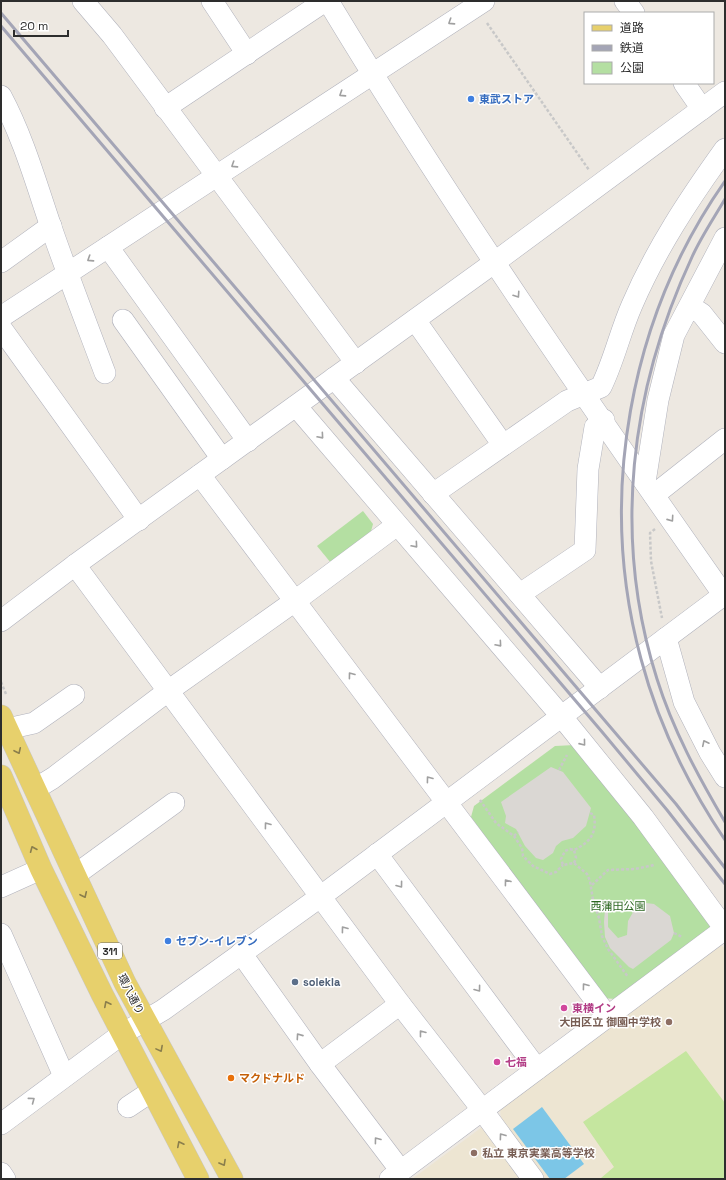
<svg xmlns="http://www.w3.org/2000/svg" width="726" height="1180" viewBox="0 0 726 1180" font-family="'Space Grotesk','Noto Sans JP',sans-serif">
<rect width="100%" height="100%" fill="#ede8e1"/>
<g fill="#ede5d2">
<path d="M718,944L725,948V1179H542L501,1123L500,1107Z"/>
<path d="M482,1127L521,1179H412Z"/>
</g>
<g fill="#b4dfa2">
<path d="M363,511L373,524L370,535L331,563L317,546Z"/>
<path d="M575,745L644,826L711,927L615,999L602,998L471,817L474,806L555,746Z"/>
</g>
<path fill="#c5e69f" d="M686,1051L725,1103V1179H602L601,1178L614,1167L583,1122Z"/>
<g fill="#dad7d3">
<path d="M551,767L563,772L591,808L586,826L573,838L562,841L556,846L553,853L543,860L536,858L525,846L516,829L505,823L506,816L501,802Z"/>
<path d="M646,903L654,904L670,916L674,933L671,940L633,969L629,967L610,948L605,937L604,922L605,909L608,910V927L618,938L627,935L628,921L636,907Z"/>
</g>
<path fill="#7cc6e7" d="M542,1107L584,1164L564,1179H550L513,1129Z"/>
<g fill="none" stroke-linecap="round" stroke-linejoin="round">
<g stroke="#b1b2bc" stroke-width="22">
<g id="minor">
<path d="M83,1L112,35L356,363"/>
<path d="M212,1L247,54"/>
<path d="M328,1C451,205 588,402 725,597"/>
<path d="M625,1L634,13"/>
<path d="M684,83L702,109"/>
<path d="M1,96C23,137 36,183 51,227C68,276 87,325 105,373"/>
<path d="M165,108L325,1"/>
<path d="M108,247L248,441"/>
<path d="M1,262L51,226"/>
<path d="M690,306L702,314L725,343"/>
<path d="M1,317L484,1"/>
<path d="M123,320L222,459"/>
<path d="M415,320L503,445"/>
<path d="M1,328L139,520"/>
<path d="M334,378L600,688"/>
<path d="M296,406L562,717L643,817L725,929"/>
<path d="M200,475L608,1017"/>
<path d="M645,482L658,400L674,335L725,238"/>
<path d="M433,494L567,401L601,387C614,361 620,332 632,305C656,249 689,199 725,149"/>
<path d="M654,495L725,439"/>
<path d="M75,565L400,1004L474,1099L533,1179"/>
<path d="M520,594L585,550L588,469L595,427L604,420"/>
<path d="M1,621L75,565L495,262L725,92"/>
<path d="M666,638L684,702L710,753L725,777"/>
<path d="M7,729L34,723L74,695"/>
<path d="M35,789L53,778L168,691L295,601L397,525"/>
<path d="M377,854L537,1069"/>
<path d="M75,875L174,803"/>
<path d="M1,887L41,869"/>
<path d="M1,934L64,1076"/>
<path d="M241,953L320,1064L401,1171"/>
<path d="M320,1064L400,1004"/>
<path d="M128,1107L152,1091"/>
<path d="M1,1124L122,1034L163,1010L320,897L725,594"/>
<path d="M1,1173L5,1179"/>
<path d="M390,1179L725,929"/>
</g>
</g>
<g stroke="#c8c8c8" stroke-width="23">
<g id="major">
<path d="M1,716L125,983L232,1179"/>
<path d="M1,776L41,869L102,994L198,1179"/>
</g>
</g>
<g stroke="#c8c8c8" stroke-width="2.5" stroke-dasharray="3 2" stroke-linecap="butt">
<path d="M487,23L589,170"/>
<path d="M655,529L650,533L651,561L662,618"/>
<path d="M1,682L6,694"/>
<path d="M559,770L567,755"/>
<path d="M480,800L496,823L514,836L522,848L523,856L533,866L550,874L556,872L563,865"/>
<path d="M590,813L594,815C597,834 590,842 574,850L570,849L565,851L561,859L563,865L574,863L587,874L590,881L593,900L599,918L602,936L608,949L628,977"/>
<path d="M514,836L518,832"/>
<path d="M574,863L576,858L574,850"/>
<path d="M592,885L608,870L635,869L654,865"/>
<path d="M674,933L682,937"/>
</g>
<use href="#minor" stroke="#fff" stroke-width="21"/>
<use href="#major" stroke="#e7d06c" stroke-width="22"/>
<g stroke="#a4a5b6" stroke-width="3">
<path d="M1,13L676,804L725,868"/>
<path d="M1,26L603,733L667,810L725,884"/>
<path d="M725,181C629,318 597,497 641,659C658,723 688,785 725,840"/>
<path d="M725,199C714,218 701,237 692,257C630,390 612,537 657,679C673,730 698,776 725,822"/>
</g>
</g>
<defs><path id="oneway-chevron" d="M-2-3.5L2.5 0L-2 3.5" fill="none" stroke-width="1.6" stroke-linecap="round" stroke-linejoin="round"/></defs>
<g stroke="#a0a0a0">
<use href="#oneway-chevron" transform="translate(451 22) rotate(147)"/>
<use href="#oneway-chevron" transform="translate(342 94) rotate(147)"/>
<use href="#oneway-chevron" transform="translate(234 165) rotate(147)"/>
<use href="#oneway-chevron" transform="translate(90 259) rotate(147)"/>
<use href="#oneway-chevron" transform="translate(517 295) rotate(56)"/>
<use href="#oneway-chevron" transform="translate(321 436) rotate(49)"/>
<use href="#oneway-chevron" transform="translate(671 519) rotate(55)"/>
<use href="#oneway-chevron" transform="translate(415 545) rotate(49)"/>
<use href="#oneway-chevron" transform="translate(499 644) rotate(49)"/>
<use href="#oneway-chevron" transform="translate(351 675) rotate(-127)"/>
<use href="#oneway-chevron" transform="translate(583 743) rotate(51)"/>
<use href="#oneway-chevron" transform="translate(705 743) rotate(-116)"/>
<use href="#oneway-chevron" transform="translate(429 779) rotate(-127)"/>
<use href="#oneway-chevron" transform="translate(267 825) rotate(-127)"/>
<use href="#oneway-chevron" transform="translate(507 882) rotate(-127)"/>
<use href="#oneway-chevron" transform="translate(400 885) rotate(53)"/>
<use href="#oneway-chevron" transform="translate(344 929) rotate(-127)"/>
<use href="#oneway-chevron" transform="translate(585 986) rotate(-127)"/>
<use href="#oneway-chevron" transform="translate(478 989) rotate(53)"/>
<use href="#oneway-chevron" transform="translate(422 1033) rotate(-128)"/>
<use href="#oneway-chevron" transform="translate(299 1036) rotate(-125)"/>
<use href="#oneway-chevron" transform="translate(32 1100) rotate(-37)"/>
<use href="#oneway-chevron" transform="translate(502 1136) rotate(-126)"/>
<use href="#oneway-chevron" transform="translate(377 1140) rotate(-127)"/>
</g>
<g stroke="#8a7e4c">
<use href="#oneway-chevron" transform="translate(18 751) rotate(65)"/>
<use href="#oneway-chevron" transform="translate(33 849) rotate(-113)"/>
<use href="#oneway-chevron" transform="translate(84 895) rotate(65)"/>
<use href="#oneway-chevron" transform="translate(107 1004) rotate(-117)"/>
<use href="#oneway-chevron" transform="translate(160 1049) rotate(62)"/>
<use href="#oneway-chevron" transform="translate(180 1144) rotate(-117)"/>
<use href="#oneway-chevron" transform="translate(223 1163) rotate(61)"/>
</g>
<g fill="#3f7fe0" stroke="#fff" stroke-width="1.5">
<circle cx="471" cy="99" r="4"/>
<circle cx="168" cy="941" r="4"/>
</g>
<circle fill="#5c6f8a" stroke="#fff" stroke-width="1.5" cx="295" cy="982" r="4"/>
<g fill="#d1479c" stroke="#fff" stroke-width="1.5">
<circle cx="564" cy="1008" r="4"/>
<circle cx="497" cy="1062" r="4"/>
</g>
<g fill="#8d6e63" stroke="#fff" stroke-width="1.5">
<circle cx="669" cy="1022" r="4"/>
<circle cx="474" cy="1153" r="4"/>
</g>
<circle fill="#e8710a" stroke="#fff" stroke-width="1.5" cx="231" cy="1078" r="4"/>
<g text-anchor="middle" stroke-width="3" stroke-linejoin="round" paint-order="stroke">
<rect fill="#fff" stroke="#6c6c6c" stroke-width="1" x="98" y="943" width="24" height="16" rx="3"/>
<g font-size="10" font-weight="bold" fill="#2d2d2d">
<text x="110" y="955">311</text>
</g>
<g font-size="11" font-weight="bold" fill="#366cbe" stroke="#fff" text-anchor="start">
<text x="479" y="103">東武ストア</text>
<text x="176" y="945">セブン-イレブン</text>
</g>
<g font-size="11" fill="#2c6721" stroke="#fff">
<text x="618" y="910">西蒲田公園</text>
</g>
<g font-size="11" font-weight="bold" fill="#4e5e75" stroke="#fff" text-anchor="start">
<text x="303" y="986">solekia</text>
</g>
<g font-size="11" fill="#2d2d2d" stroke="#fff">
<text transform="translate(131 994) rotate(63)" y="4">環八通り</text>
</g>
<g font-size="11" font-weight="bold" fill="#b23c85" stroke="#fff" text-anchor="start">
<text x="572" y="1012">東横イン</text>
<text x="505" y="1066">七福</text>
</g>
<g font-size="11" font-weight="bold" fill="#785e54" stroke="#fff" text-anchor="end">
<text x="661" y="1026">大田区立 御園中学校</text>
<text x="482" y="1157" text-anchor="start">私立 東京実業高等学校</text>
</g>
<g font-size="11" font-weight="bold" fill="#c56008" stroke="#fff" text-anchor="start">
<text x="239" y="1082">マクドナルド</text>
</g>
</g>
<rect width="726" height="1180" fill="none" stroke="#2d2d2d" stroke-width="4"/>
<rect x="584" y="12" width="130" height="72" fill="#ffffff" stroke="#ababab"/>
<rect x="592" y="25" width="20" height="6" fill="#e7d06c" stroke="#ababab"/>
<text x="620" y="32" font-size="12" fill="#2d2d2d">道路</text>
<rect x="592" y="45" width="20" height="6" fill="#a4a5b6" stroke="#ababab"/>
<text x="620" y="52" font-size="12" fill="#2d2d2d">鉄道</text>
<rect x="592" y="62" width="20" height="12" fill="#b4dfa2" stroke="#ababab"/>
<text x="620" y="72" font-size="12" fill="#2d2d2d">公園</text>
<path d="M14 30v6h54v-6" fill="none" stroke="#2d2d2d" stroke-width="2"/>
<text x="20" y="30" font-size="12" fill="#2d2d2d" stroke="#ffffff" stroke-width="3" paint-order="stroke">20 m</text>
</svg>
